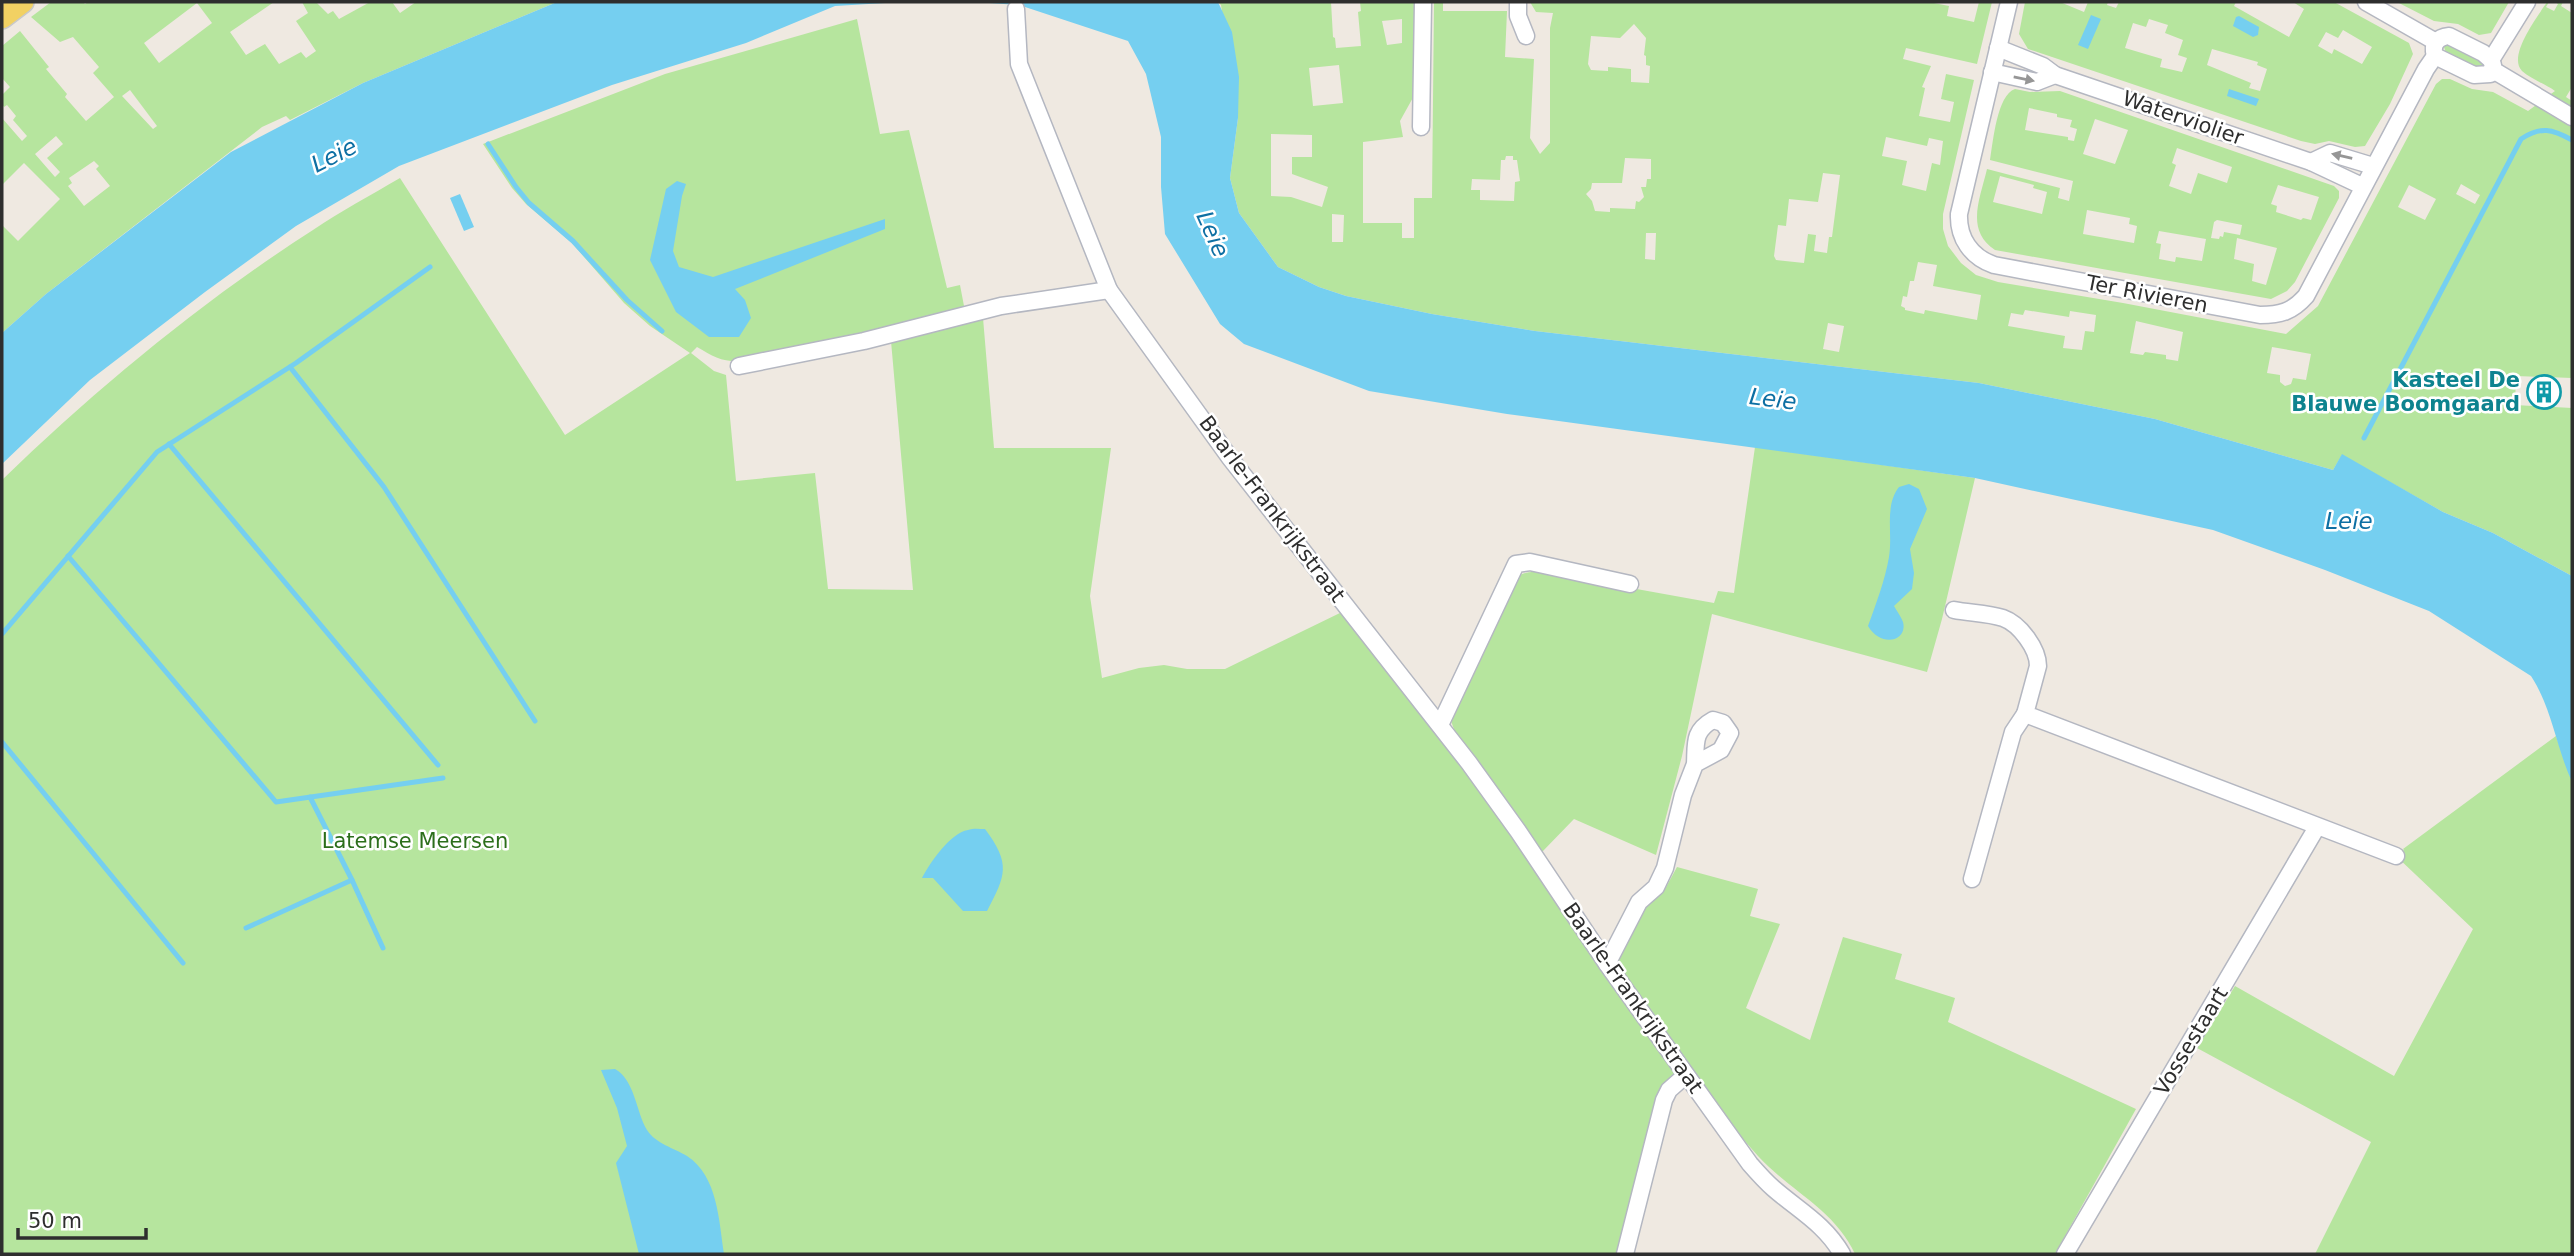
<svg xmlns="http://www.w3.org/2000/svg" width="2574" height="1256" viewBox="0 0 2574 1256" font-family="'DejaVu Sans',sans-serif">
<rect width="100%" height="100%" fill="#efe9e1"/>
<g fill="#b6e59e" fill-rule="evenodd">
<path d="M51,2H83L85,4L88,2H274L230,32L246,55L265,44L279,64L301,52L306,58L316,51L296,21L308,13L302,2H316L328,14L333,11L339,19L370,2H392L400,13L416,2H557L363,83L290,120L286,116L262,127L46,294L2,333V225L18,241L60,199L24,163L2,185V118L22,141L27,136L13,120L16,116L7,105L4,107L2,104V95L10,87L2,78V46L20,31L49,67L46,69L67,94L65,97L86,121L114,97L93,73L99,67L73,37L60,42L31,17ZM197,3L212,23L159,63L144,43ZM130,90L157,126L153,129L122,96ZM56,136L63,144L47,158L60,172L55,177L35,154ZM94,161L99,166L96,169L110,186L84,206L68,186L72,183L69,178Z"/>
<path d="M1218,2H1331L1333,37L1335,38L1336,48L1361,46L1358,12L1361,11L1360,2H1418L1415,94L1400,121L1403,137L1363,142V223H1402V238H1414V198H1432L1434,2H1443V11H1507L1505,57L1534,59L1530,138L1540,154L1550,143V28L1553,13L1536,12L1530,2H1929L1949,6L1947,16L1974,22L1979,2H1992L1977,64L1906,48L1903,59L1931,66L1922,87L1925,88L1919,116L1950,122L1954,102L1941,99L1946,74L1974,80L1943,214V229L1948,246L1961,263L1976,275L1998,282L2123,303L2286,334L2318,306L2436,84L2442,79H2450L2472,89L2493,92L2528,111L2555,91C2545,84 2531,79 2522,71C2507,56 2538,16 2547,2H2549L2546,7L2554,11L2558,4L2555,2H2563L2561,6L2572,13V87L2566,97L2572,101V378L2516,376L2515,405L2572,408V576L2493,533L2443,512L2342,455L2333,470L2155,419L1979,383L1535,331L1432,314L1346,296L1319,287L1278,267L1239,213L1230,178L1238,118L1221,5ZM1402,19V43L1387,45L1382,21ZM1634,24L1646,38L1644,55L1646,56V65L1650,66L1649,83L1631,82V69L1608,67V71L1591,70L1588,64L1591,36L1620,38ZM1339,65L1343,103L1313,106L1309,68ZM1271,134L1312,135V157H1292V174L1328,187L1322,207L1291,197L1271,196ZM1886,137L1927,146L1929,138L1943,141L1940,165L1932,163L1926,191L1902,185L1907,161L1882,156ZM1506,156H1513V160H1517L1520,181L1515,182L1514,201L1480,200V190H1471L1472,179L1500,180L1501,160H1505ZM1625,158L1651,159V179H1647L1646,187H1641L1644,197L1639,202L1636,201L1635,209L1610,208V212L1595,211L1592,201L1586,194L1591,189L1592,183H1622ZM1823,173L1840,175L1832,237H1829L1827,253L1814,251L1816,235L1808,234L1804,263L1776,260L1774,256L1778,225L1786,226L1789,199L1818,202ZM2461,184L2480,195L2475,204L2456,194ZM2409,185L2436,199L2425,220L2398,207ZM1332,214L1344,215L1343,242H1332ZM1646,233H1656L1655,260L1645,259ZM1918,262L1937,265L1933,286L1981,295L1977,320L1925,310L1924,314L1905,310V308L1901,306L1903,296L1907,297L1910,281H1914ZM2025,310L2069,317L2070,311L2096,315L2094,332L2085,331L2082,350L2063,348L2065,336L2008,326L2011,313L2023,315ZM2136,321L2183,332L2178,361L2166,359V355L2145,352L2143,355L2130,353ZM1828,323L1844,326L1839,352L1823,349ZM2272,347L2311,354L2306,380L2293,378L2291,384L2285,386L2280,382V375L2267,373Z"/>
<path d="M2025,2H2060L2084,12L2088,2H2108L2107,5L2116,8L2119,2H2236L2234,6L2289,37L2304,9L2293,2H2334L2409,43L2413,54L2390,104L2365,146L2355,147L2329,141L2315,144L2301,141L2028,49L2019,34ZM2149,19L2168,25L2165,33L2183,40L2178,55L2187,58L2182,72L2160,67L2162,59L2125,48L2133,23L2146,27ZM2343,30L2372,47L2362,64L2334,49L2332,54L2318,46L2326,32L2338,38ZM2212,49L2258,62L2257,65L2267,69L2260,91L2249,88L2251,83L2207,65Z"/>
<path d="M2397,2H2509L2491,33L2479,35L2458,24L2434,21Z"/>
<path d="M857,19L880,134L909,130L947,288L960,285L964,306L944,314L744,361C724,363 714,357 697,347L691,353L714,371L726,375L736,481L815,473L828,589L913,590L891,341L983,318L994,448H1111L1090,596L1102,678L1139,668L1164,665L1187,669H1225L1342,612L1437,728L1683,1078L1674,1097L1634,1254H2V480C98,387 201,302 313,230C341,211 371,195 400,178L565,435L690,353L650,326L624,303L572,243L526,204L512,188L483,144L665,74Z"/>
<path d="M2448,43L2481,61L2484,68L2479,70L2446,53L2444,47Z"/>
<path d="M2015,89L2030,92L2060,91L2334,186L2339,191V198L2295,282L2287,291L2271,299L1995,250C1965,230 1980,199 1987,169L2060,188L2058,198L2069,201L2073,181L1990,160C1993,142 1997,95 2015,89ZM2029,108L2057,114V117L2072,120L2070,127L2077,129L2074,141L2068,140V137L2025,130ZM2095,119L2128,130L2115,164L2083,154ZM2177,148L2232,167L2227,183L2198,173L2191,194L2169,186L2176,165L2172,163ZM2000,176L2034,185L2033,188L2047,192L2042,214L1993,202ZM2278,185L2319,197L2311,220L2303,218L2301,220L2276,212L2277,206L2271,204ZM2087,210L2130,218L2129,224L2137,226L2134,243L2083,234ZM2217,220L2242,225L2240,235L2224,232L2223,237L2220,236L2219,239L2211,238L2214,222ZM2159,231L2206,239L2202,261L2176,257L2175,262L2159,259L2161,244L2156,243ZM2237,238L2277,248L2266,285L2252,281L2254,264L2234,259Z"/>
<path d="M1755,447L1975,478L1942,619L1927,672L1712,614L1682,756L1656,855L1574,819L1542,852L1455,732L1451,721L1517,577C1527,570 1537,572 1548,573L1714,603L1718,591L1734,593Z"/>
<path d="M2556,736L2572,782V1254H2315L2371,1142L2197,1048L2235,986L2394,1076L2473,929L2396,856L2404,850L2403,849Z"/>
<path d="M1677,867L1758,889L1750,916L1780,924L1746,1008L1810,1040L1843,937L1902,954L1895,979L1955,998L1948,1022L2136,1109L2055,1254H1855C1835,1210 1790,1191 1758,1156C1705,1098 1663,1032 1619,966V956L1640,913L1651,900L1665,889Z"/>
</g>
<g fill="#75cff0">
<path d="M557,2H902L835,6L746,43L612,85L399,166L296,226L205,292L90,380L2,464V333L46,294L231,152L363,83Z"/>
<path d="M975,2H1218L1232,32L1239,77L1238,118L1230,178L1239,213L1278,267L1319,287L1346,296L1432,314L1535,331L1979,383L2155,419L2333,470L2342,454L2443,512L2493,533L2572,576V782C2556,747 2552,708 2531,676L2429,611L2325,570L2213,530L1975,478L1507,414L1369,391L1244,344L1220,324L1165,234L1161,187V137L1146,74L1128,41L1019,5Z"/>
<path d="M2091,15L2101,19L2088,49L2078,45Z"/>
<path d="M2239,16L2259,27L2258,35L2253,37L2233,26L2236,17Z"/>
<path d="M2229,89L2259,99L2256,106L2227,96Z"/>
<path d="M677,181L686,184L682,196L673,251L679,267L713,277L885,219V229L735,289L745,300L751,318L739,337H709L676,312L650,260L666,189Z"/>
<path d="M460,194L474,227L464,231L450,198Z"/>
<path d="M1909,484L1919,489L1927,509L1910,549L1914,573L1912,589L1894,606C1897,611 1901,617 1903,622C1908,640 1882,649 1868,626C1876,604 1885,580 1889,557C1893,533 1884,506 1899,487Z"/>
<path d="M985,829C1011,864 1006,875 987,911H963L933,878H922C930,863 950,833 968,830C973,828 980,829 985,829Z"/>
<path d="M615,1069C635,1080 636,1112 647,1130C656,1144 674,1148 687,1156C718,1176 719,1222 724,1254H639L616,1163L627,1146L617,1108L601,1070Z"/>
</g>
<g fill="none" stroke-linecap="round" stroke-linejoin="round">
<g stroke="#75cff0" stroke-width="5">
<path d="M488,144L516,187L529,203L573,241L627,300L662,331"/>
<path d="M290,367L384,487L535,721"/>
<path d="M2364,438L2521,139C2541,126 2552,129 2572,140"/>
<path d="M169,444L438,765"/>
<path d="M68,556L276,802L443,778"/>
<path d="M2,634L157,452L296,363L430,267"/>
<path d="M2,742L183,963"/>
<path d="M310,797L352,880L383,948"/>
<path d="M246,928L352,880"/>
</g>
<g stroke="#b4b7c1" stroke-width="19">
<g id="minor">
<path d="M1518,2V16L1526,36"/>
<path d="M2009,2L1959,214C1958,238 1971,257 1994,265L2260,315C2280,315 2292,312 2306,296L2426,69L2435,56"/>
<path d="M2366,2L2436,42"/>
<path d="M1016,9L1019,64L1109,290L1230,458L1469,763L1518,831L1607,964L1750,1164C1757,1172 1765,1181 1773,1188C1798,1210 1825,1224 1842,1254"/>
<path d="M2449,36L2483,53L2491,60L2493,65L2490,74L2474,75L2435,56C2431,44 2438,37 2449,36Z"/>
<path d="M1998,48L2043,66L2055,75L2311,162L2362,186"/>
<path d="M2491,60L2527,2"/>
<path d="M2493,70L2572,117"/>
<path d="M1992,72L2037,82L2055,75"/>
<path d="M1421,127L1423,2"/>
<path d="M2311,162L2330,153L2373,166"/>
<path d="M739,366L864,341L1001,306L1109,290"/>
<path d="M1954,610C1969,613 1988,613 2003,618C2020,624 2038,649 2038,666L2025,714L2396,856"/>
<path d="M1440,725L1516,564L1530,562L1630,584"/>
<path d="M1972,879L2013,732L2025,714"/>
<path d="M1607,964L1639,902L1656,887L1665,868L1683,795L1695,764L1721,750L1730,733L1723,723L1713,720C1693,731 1696,743 1695,764"/>
<path d="M1625,1254L1664,1100L1669,1090L1686,1075"/>
<path d="M2065,1254L2317,827"/>
</g>
</g>
<g stroke="#c9c9c9" stroke-width="24">
<path id="major" d="M2,18L23,2"/>
</g>
<use href="#minor" stroke="#fff" stroke-width="16"/>
<use href="#major" stroke="#f2d163" stroke-width="21"/>
</g>
<defs><path id="oneway-solid" d="M-6-.8H1V-3.2L6.5 0L1 3.2V.8H-6Z" transform="scale(1.75)"/></defs>
<g fill="#969696">
<use href="#oneway-solid" transform="translate(2024 79) rotate(11)"/>
<use href="#oneway-solid" transform="translate(2342 156) rotate(-167)"/>
</g>
<defs>
<g id="building-ring" transform="scale(1.75)"><circle r="9.5" fill="#fff" stroke="#0f9aa8" stroke-width="1.5"/><path d="M-4-6H4V6H1V3H-1V6H-4ZM-2.5-4.3h1.7v1.8h-1.7ZM.8-4.3h1.7v1.8H.8ZM-2.5-1h1.7V.8h-1.7ZM.8-1h1.7V.8H.8Z" fill="#0f9aa8"/></g>
</defs>
<g fill-rule="evenodd">
<use href="#building-ring" x="2544" y="392"/>
</g>
<g text-anchor="middle" stroke-width="5" stroke-linejoin="round" paint-order="stroke">
<g font-size="21" fill="#2e2e2e" stroke="#fff">
<text transform="translate(2183 118) rotate(19)" y="7">Waterviolier</text>
<text transform="translate(2147 294) rotate(11)" y="7">Ter Rivieren</text>
<text transform="translate(1272 509) rotate(53)" y="7">Baarle-Frankrijkstraat</text>
<text transform="translate(1633 998) rotate(55)" y="7">Baarle-Frankrijkstraat</text>
<text transform="translate(2191 1041) rotate(-59)" y="7">Vossestaart</text>
</g>
<g font-size="21" font-weight="bold" fill="#0d838f" stroke="#fff" text-anchor="end">
<text x="2520" y="387">Kasteel De<tspan x="2520" dy="24">Blauwe Boomgaard</tspan></text>
</g>
<g font-size="21" fill="#2c6e1b" stroke="#fff">
<text x="415" y="848">Latemse Meersen</text>
</g>
<g font-size="23" font-style="italic" fill="#0d6fa3" stroke="#fff">
<text transform="translate(334 155) rotate(-27)" y="8">Leie</text>
<text transform="translate(1213 234) rotate(66)" y="8">Leie</text>
<text transform="translate(1773 399) rotate(7)" y="8">Leie</text>
<text x="2349" y="529">Leie</text>
</g>
</g>
<rect width="2574" height="1256" fill="none" stroke="#2e2e2e" stroke-width="7"/>
<path d="M18 1228v10h128v-10" fill="none" stroke="#2e2e2e" stroke-width="3.5"/>
<text x="28" y="1228" font-size="21" fill="#2e2e2e" stroke="#ffffff" stroke-width="5" paint-order="stroke">50 m</text>
</svg>
